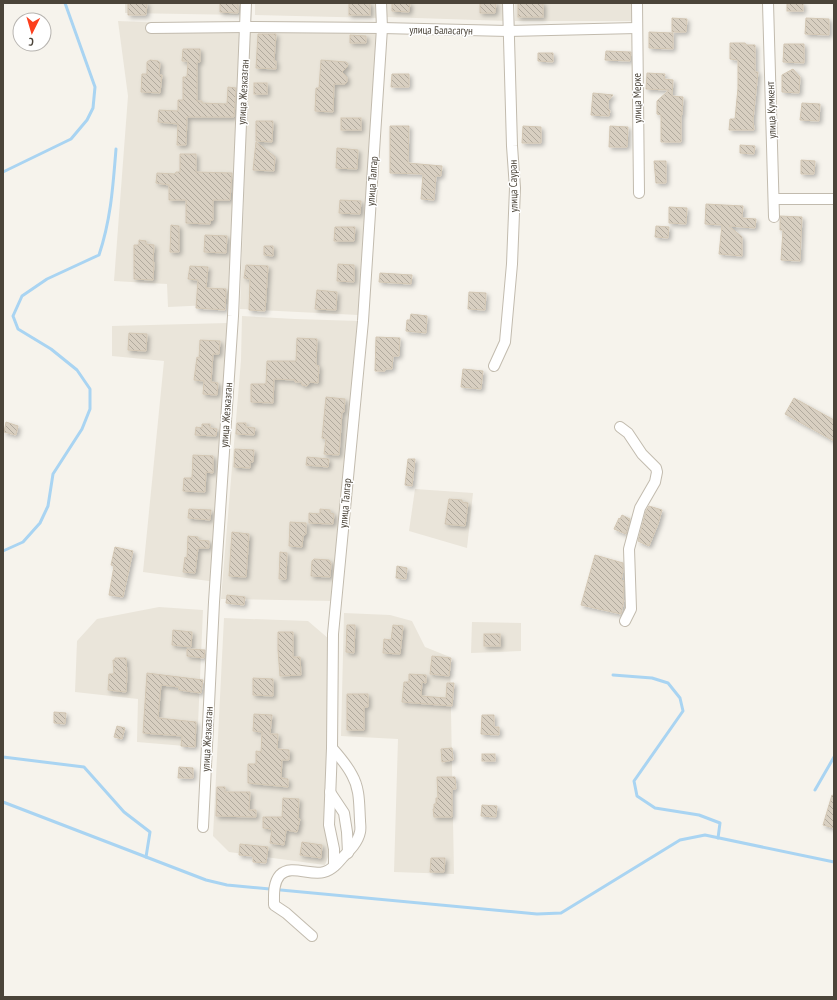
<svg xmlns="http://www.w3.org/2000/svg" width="837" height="1000" viewBox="0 0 837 1000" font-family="'PT Sans Narrow',sans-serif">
<defs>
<pattern id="building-back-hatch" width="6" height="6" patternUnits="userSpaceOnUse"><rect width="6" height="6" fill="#d8cfc1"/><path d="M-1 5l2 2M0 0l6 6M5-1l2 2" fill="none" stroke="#b1aa9e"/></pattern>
<filter id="shadow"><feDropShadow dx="2.5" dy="2.5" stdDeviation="2" flood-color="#0004"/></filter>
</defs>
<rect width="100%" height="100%" fill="#f6f3ec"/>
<g fill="#eae5da">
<path d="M125,3H245V15L125,13Z"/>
<path d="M255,3H378V18L255,15Z"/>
<path d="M386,3H507V21L386,17Z"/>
<path d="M515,3H635L634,21H515Z"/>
<path d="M118,21L165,23H243L232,304L168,307L167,284L114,281L128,96Z"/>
<path d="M250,21L379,22L358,315L240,309Z"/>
<path d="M242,316L295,319L359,321L334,601L221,599L241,360Z"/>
<path d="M227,323L216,582L143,572L164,361L112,356V326Z"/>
<path d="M415,489L473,493L467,548L409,531Z"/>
<path d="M159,607L203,610L197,747L137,742L138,699L75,692L77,641L97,619Z"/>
<path d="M344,613L390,615L412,621L425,647L450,657L454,874L394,872L398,739L341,736Z"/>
<path d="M224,618L308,621L329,639L326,831L329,854L325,865L229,852L213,836Z"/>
<path d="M472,622L521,623V651L471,653Z"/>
</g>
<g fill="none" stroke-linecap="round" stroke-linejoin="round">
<g stroke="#a9d4f2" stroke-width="3">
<path d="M3,172L71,139L87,120L93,108L95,87L65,3"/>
<path d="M3,551L23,542L40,523L48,506L53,474L82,429L90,409V389L77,370L51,349L18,329L13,316L22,296L47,279L99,255C111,219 113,186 116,149"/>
<path d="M613,675L652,678L668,683L680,698L683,711L634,781L637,796L655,808L699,815L720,823L718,838"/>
<path d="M3,757L84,767L124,812L150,832L146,857"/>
<path d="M815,790L834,757"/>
<path d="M3,802L206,880L227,885L537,914L561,913L680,840L705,835L834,862"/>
</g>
</g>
<g fill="url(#building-back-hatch)" stroke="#d3c7b4" filter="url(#shadow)">
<path d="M128,3H147L146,15H128Z"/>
<path d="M220,3H238V13L220,12Z"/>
<rect x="349" y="3" width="21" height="12"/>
<path d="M392,3H410L409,12L392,11Z"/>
<path d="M480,3H496L495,13H480Z"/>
<rect x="518" y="3" width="25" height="14"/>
<rect x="787" y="3" width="16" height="8"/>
<path d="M672,18L687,19L686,32H672Z"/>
<path d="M806,18L829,19V35L805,34Z"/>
<path d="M649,32L673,33V49L649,48Z"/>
<path d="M258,34H276L274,61H276V69L256,68Z"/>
<path d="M350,35L366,36V43H350Z"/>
<path d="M730,43H745L747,45H755V72H758L753,120L754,130H729L730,119H735L738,88V60L730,59Z"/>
<path d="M784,44H804V63L783,62Z"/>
<path d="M183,49H200V62H197V101H202V103L227,104L228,87L236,88L234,117H187L186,145H177L178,124L158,122L159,110L178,111V100H183V77H187L188,61H182Z"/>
<path d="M606,51L631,52L630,61L605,60Z"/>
<path d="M538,53H553V62L538,61Z"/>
<path d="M150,60L158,61L160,63L159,75H162L160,93L141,92L142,74H147V62Z"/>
<path d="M321,60L346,62L348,64L347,67L342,72L347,77V82L345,84H334L333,112L315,111L316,88H319Z"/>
<path d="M793,69L800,77L799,93L782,92V75Z"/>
<path d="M647,73L665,74L664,79L673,80L672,96L683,97L682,115H681V142H661V115L657,114V101L669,90L646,89Z"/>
<path d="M392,74H409V87H391Z"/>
<rect x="254" y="83" width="13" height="11"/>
<path d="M593,93L613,95L608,101V108L610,111L609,116L591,115Z"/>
<path d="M802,103L820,104L819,121L800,120Z"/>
<rect x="341" y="118" width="20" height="12"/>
<path d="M256,121H273L272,142L256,141Z"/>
<path d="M390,126H409L408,163L442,166L441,176H436L434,200L421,199L423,174L390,173Z"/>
<path d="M523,126L541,127V143H522Z"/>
<path d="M610,126L628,127L627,147H609Z"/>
<path d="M256,142L275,157L274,171L253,170Z"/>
<path d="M740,145L755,146L754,154L740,153Z"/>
<path d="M337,148L358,150L357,169L336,168Z"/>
<path d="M180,154H196V172L232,173L230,200H213V220L210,221V224L186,223V200H169V185L156,183L157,173L175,174L176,172H180Z"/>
<path d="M801,160L815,161L814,174H801Z"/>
<path d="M654,161H666V183H656Z"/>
<path d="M340,200L361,201L360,214L339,213Z"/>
<path d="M706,204L743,206L742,218L756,219L755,228L729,226L742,237V256L719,254L722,225L705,224Z"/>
<path d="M669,207L687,208L686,224L669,223Z"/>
<path d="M780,216L802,217L800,261L781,260L783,230H780Z"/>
<path d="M171,225L179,226V252H170Z"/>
<path d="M656,226L669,227L668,238L655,237Z"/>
<path d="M335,227H355L354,241H334Z"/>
<path d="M205,235L227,236L226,253L204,252Z"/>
<path d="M139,240L146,241V244L154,245L153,262H154L153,280L134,279V245H139Z"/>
<path d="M264,246H273V256L264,255Z"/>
<path d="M338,264L354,265V282L337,281Z"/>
<path d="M246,265L268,266L265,311L249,310L250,279L244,278Z"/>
<path d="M190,266L208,267L206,288L226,289L225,310L196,308L198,280L188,279Z"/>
<path d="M380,273L412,275L411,284L379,282Z"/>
<path d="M317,290L337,292L336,310L315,309Z"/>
<path d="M469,292L486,293L485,310L468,309Z"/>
<path d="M411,314L427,316L426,333L406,331L407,320H410Z"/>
<path d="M129,333L147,334L146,351L128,350Z"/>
<path d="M376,337L400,338L399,356H393L392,369H385V371H375Z"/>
<path d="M297,338L317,339L316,365L319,366L318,383L310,382L307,386L302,385L301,382H295V380L274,379L273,403L251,402V384H266L267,361H296Z"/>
<path d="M200,340L220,341L219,354H213L211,382L218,383L217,395L203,394L204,381L194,380L197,357L199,358Z"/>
<path d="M463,369L483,371L481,389L461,387Z"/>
<path d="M326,397L345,399L344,412H342L339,455L324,454L326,439L322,438Z"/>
<path d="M794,398L834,420V441L785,414Z"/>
<path d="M6,422L18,426L16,435L4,432Z"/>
<path d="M237,423H246V427L255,428L254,435L236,434Z"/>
<path d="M202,424H210V428L217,429L216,436L195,435L196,427L202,428Z"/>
<path d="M235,449L254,450L253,462H250V468L234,467Z"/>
<path d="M193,455L213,456V473L206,472L205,492L183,491L184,478H192Z"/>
<path d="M307,457L329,459L328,467L306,465Z"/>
<path d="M408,459H415L412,486L405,485Z"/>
<path d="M449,499L462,500V502L468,503L465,526L445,524Z"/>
<path d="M649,506L662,510L658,524L649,546L638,541L646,511Z"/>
<path d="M189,509L211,510L210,520L188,518Z"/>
<path d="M320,509L330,510V513L334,514L333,524L309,523V513L320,514Z"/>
<path d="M622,515L630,519L626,534L614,529L619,518L620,519Z"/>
<path d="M290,522L306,523V534L303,536L302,547L289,546Z"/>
<path d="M232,532L249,534L246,577L229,576Z"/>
<path d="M188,536L198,537V540L209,541V548H198L195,573L183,572L185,557L187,558Z"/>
<path d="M115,547L133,551L123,597L109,595L114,566L111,565Z"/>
<path d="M280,552L287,553L286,579H279Z"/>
<path d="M595,555L623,563V571L621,580L624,581L623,599L624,600L621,614L581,605Z"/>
<path d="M314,559L329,560L331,563L330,577L311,576L312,561Z"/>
<path d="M397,566L407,568L406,579L396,578Z"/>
<path d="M227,595L245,597L244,605L226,603Z"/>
<path d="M347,625H355L354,653L346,652Z"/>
<path d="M393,625L403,626L400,654L383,653L384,639L391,640Z"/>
<path d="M173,630L192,632L191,647L172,645Z"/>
<path d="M278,632H293V657H300L301,675L280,676L278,650Z"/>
<rect x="484" y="634" width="16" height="12"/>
<path d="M187,649L205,650L204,658L187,656Z"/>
<path d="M432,656L451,658L449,676L430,674Z"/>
<path d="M115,658H126L127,675L126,692L108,690L109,674H114L113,660H115Z"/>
<path d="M147,673L203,680L201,693L179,690V687L161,685L158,718L196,722L195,747L181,746L182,736L143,733Z"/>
<path d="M409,674L426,675V683L422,682L421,696L446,698L447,683H454L452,706L402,702L404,682H409Z"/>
<path d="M253,678L273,679V696L253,695Z"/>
<path d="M347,694H368V707H364V730H347Z"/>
<path d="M54,712L66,713L65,724L54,723Z"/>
<path d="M254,714L272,715L270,734H278L277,749L289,750V760H282L281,778L288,779V787L248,783V764H256V751L261,752L262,732L253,731Z"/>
<path d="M482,715H494V727H499V735L481,734Z"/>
<path d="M117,726L125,728L122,739L114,737Z"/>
<path d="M452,748L453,760L442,762L441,749Z"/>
<rect x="482" y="754" width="13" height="7"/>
<path d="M179,767L193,768V778H178Z"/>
<path d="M437,777H455L456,789H452V817H434L433,809H434V804H436V798H438Z"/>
<path d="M217,787H225V792H250L249,810H256V817L216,816Z"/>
<path d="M832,795L834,796V828L823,825Z"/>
<path d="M283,798L299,799L298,818L300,819L297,832L286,830L284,845L270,843L272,829L263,828V817H282Z"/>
<path d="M482,805L497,806L496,817L481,816Z"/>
<path d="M302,842L322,845L321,858L300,855Z"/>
<path d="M240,844L268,847L266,863L253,862V856L239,855Z"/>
<path d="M431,858H445L444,872H430Z"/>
</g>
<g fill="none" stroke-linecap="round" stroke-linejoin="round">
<g stroke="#c2bbae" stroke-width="12">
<g id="minor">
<path d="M637,3L639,193"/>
<path d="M768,3L774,217"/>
<path d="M151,28L246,27L382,28L508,31L637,28"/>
<path d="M774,199H834"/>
<path d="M494,366L505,342L512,264L515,188L512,146L508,3"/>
<path d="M620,427L628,433L642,454L656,468L657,472L655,482L640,508L629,549L631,609L625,621"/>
<path d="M330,792L344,813L347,832L348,853"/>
<path d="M203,827L214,602L233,316L246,3"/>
<path d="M334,866V849L329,825L332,748L333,634L363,321L382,28L381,3"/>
<path d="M312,936L286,913L274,905C274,895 273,883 280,875C291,864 310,876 324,872C332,870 338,863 343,857C350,850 358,842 360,832C361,828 360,824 360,820C359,804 360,789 352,775C347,765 339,756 332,748"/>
</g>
</g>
<use href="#minor" stroke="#fff" stroke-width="10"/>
</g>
<g text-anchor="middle" stroke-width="3" stroke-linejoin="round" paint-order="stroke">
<g font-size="11" fill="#4b4439" stroke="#fff">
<text transform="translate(441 30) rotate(1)" y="4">улица Баласагун</text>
<text transform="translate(243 92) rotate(-87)" y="4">улица Жезказган</text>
<text transform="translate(637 98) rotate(-91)" y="4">улица Мерке</text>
<text transform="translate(771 110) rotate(-92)" y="4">улица Кумкент</text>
<text transform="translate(372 181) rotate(-86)" y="4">улица Талгар</text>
<text transform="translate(513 186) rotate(-91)" y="4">улица Сауран</text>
<text transform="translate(226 415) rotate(-86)" y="4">улица Жезказган</text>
<text transform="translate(345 503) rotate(-85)" y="4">улица Талгар</text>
<text transform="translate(207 739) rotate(-87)" y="4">улица Жезказган</text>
</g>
</g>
<rect width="837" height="1000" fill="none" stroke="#4b4439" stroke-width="8"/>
<g transform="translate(32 32) rotate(185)"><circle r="19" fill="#ffffff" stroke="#b7b4b0"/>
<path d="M0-3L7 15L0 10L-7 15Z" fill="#fc3f1d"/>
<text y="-6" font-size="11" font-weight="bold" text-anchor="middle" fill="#4b4439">С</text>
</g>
</svg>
